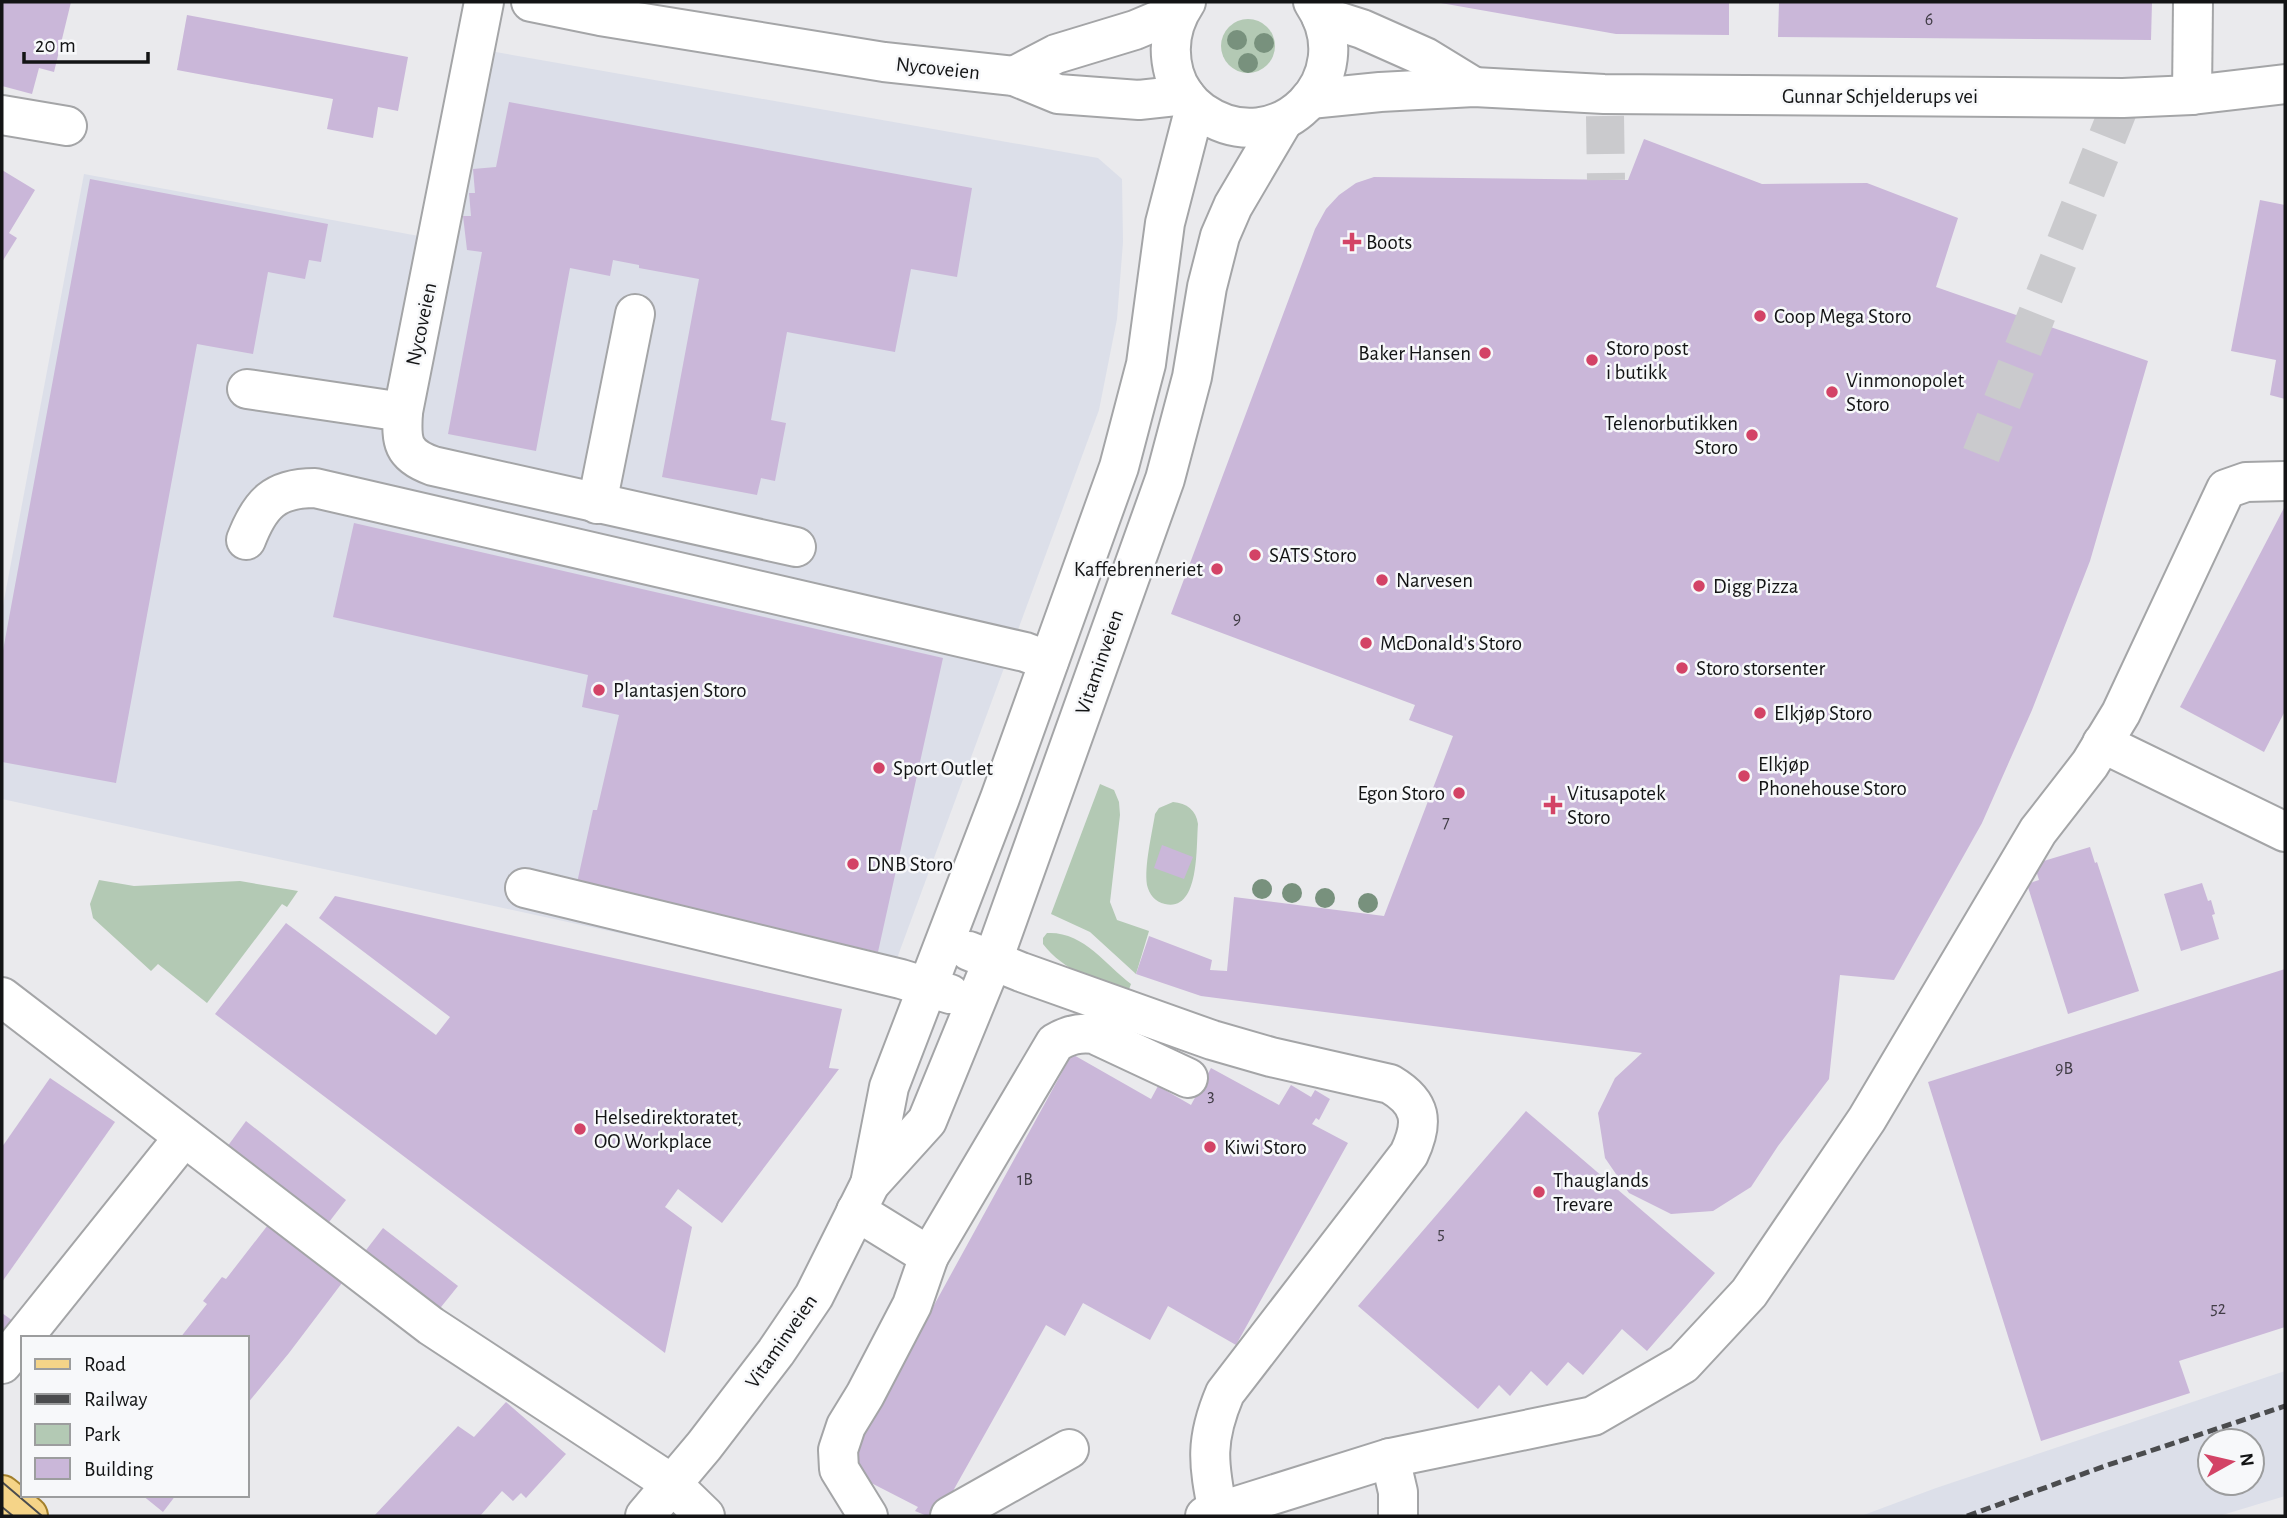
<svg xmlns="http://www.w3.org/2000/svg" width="2287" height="1518" viewBox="0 0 2287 1518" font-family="'Alegreya Sans',sans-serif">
<rect width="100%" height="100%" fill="#eaeaed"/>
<g fill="#dcdfe9" fill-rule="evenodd">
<path d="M490,51L1098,158L1122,179L1123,242L1117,319L1099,410L885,991L2,799V611L84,174L451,242Z"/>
<path d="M2285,1371V1496L2219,1516H1861L1936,1488ZM2210,1441H2252V1483H2210Z"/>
</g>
<g fill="#b3c9b4">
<circle cx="1248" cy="46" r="27"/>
<path d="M1100,784L1114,790L1119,802L1120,815L1110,902L1117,920L1149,931L1136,974L1090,932L1051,914Z"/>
<path d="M1173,802C1187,803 1196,810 1198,824C1196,846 1200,912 1165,904C1155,902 1149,894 1147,885C1144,866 1152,834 1155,814L1159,808Z"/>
<path d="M99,880L134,886L240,881L298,891L287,907L282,904L207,1003L158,964L151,971L93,918L90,904Z"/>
<path d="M1047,933C1083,931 1105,964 1131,984L1128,992C1098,981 1063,971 1043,944V938Z"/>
</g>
<g fill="#cab7d9">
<path d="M2,2H71L54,72L39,68L32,94L2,86Z"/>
<path d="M1435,2H1729V35L1616,34Z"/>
<path d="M1779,2H2152L2151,40L1778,37Z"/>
<path d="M187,15L408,57L398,111L378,107L373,138L327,129L333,99L177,70Z"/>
<path d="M509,102L972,188L957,277L911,269L895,352L787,332L771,420L786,423L775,481L761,478L757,495L662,477L699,279L639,268V265L613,260L610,276L570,268L536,451L448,434L482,252L467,250L463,216H471L469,193H475L473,169L496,167Z"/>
<path d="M1644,139L1762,184L1867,183L1958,218L1936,287L2148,361L2090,561L2032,710L1982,823L1894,980L1840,975L1829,1079L1778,1146L1751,1187L1713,1211L1671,1214L1629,1193L1605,1158L1598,1113L1615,1078L1642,1053L1201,996L1136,974L1149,936L1212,960L1210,970L1227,971L1234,897L1384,916L1453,736L1409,720L1415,705L1171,614L1315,229L1326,209L1339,195L1356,183L1374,177L1628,180Z"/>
<path d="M2,170L35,190L9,233L17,238L2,262Z"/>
<path d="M90,179L328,224L321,262L309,260L305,279L268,272L253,354L197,344L116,783L2,762V656Z"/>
<path d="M2260,200L2285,205V399L2270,395L2276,360L2231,351Z"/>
<path d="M2285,506V711L2264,752L2180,707Z"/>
<path d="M354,523L943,658L878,952L577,883L593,810H597L619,715L582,707L588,675L333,617Z"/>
<path d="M1162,845L1193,857L1184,879L1154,868Z"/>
<path d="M2090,847L2095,863L2097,862L2139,991L2068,1014L2027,884L2039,880L2035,867L2037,863Z"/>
<path d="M2202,883L2208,901L2211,900L2215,914L2212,915L2219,939L2181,951L2164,894Z"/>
<path d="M335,896L842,1009L829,1068L839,1069L722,1223L678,1189L665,1207L692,1227L665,1353L215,1014L286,923L436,1035L450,1017L319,918Z"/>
<path d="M2285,969V1327L2179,1361L2190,1393L2041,1441L1928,1082Z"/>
<path d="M1072,1054L1151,1099L1158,1086L1191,1105L1211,1068L1279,1105L1291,1085L1311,1097L1315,1090L1330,1099L1319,1120L1316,1118L1312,1124L1348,1143L1236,1345L1168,1306L1150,1340L1083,1303L1065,1336L1046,1325L939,1516H927L915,1511L918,1507L844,1469Z"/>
<path d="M50,1078L115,1122L2,1282V1147Z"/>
<path d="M1526,1111L1715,1273L1647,1351L1622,1329L1583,1375L1568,1362L1547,1386L1531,1371L1510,1396L1499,1385L1478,1409L1358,1306Z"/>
<path d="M246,1121L346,1200L326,1226L227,1147Z"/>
<path d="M271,1221L345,1279L289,1353L247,1404V1338H180L207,1304L203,1301L222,1277L226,1279Z"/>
<path d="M383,1228L458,1286L437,1312L363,1254Z"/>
<path d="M2,1313L20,1326L2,1343Z"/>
<path d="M506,1402L566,1454L526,1498L521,1493L513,1501L502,1491L480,1516H374L458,1426L474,1437Z"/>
<path d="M142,1495H176L163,1512Z"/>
</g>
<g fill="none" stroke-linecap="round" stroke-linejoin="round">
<g stroke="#cacacd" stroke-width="38" stroke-dasharray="38 19" stroke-linecap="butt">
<path d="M1605,116L1606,180"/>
<path d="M1981,455L2123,98"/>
</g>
<g stroke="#a4a5a7" stroke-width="42">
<g id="minor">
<path d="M484,2L403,412C401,442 402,455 433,466L796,547"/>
<path d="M531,2L600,16L884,62L1014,76L1058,94L1139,100L1185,95"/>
<path d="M1186,2C1171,24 1167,47 1174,73C1178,88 1189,103 1202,112C1277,164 1364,77 1313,2"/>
<path d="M1321,16L1362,29L1425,57L1474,87"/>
<path d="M1014,76L1056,54L1135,30L1178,12"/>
<path d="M2192,95L2193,2"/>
<path d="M1310,99L1380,92L1474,87L1604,94L2123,98L2192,95L2285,84"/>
<path d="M2,115L67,126"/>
<path d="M247,389L403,412"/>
<path d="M597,504L635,314"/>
<path d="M246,540C260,504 274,488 315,488L1025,652L1049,661"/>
<path d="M2102,743L2285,832"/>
<path d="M525,888L901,979L950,994"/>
<path d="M969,951L1021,972L1212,1040L1271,1057L1390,1084C1422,1103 1424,1122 1409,1154L1225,1393C1205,1440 1208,1463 1218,1512"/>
<path d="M2,997L431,1326L672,1484L705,1516"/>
<path d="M870,1184L889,1087L1000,798L1119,467L1146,364L1165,223L1195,107"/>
<path d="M856,1211L929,1256L912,1305L865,1395L846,1426L838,1450L839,1469L868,1516"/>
<path d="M929,1256L1055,1043C1068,1035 1079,1032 1094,1034L1188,1078"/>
<path d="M2,1364L184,1137"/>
<path d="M1390,1458L1398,1492V1516"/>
<path d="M645,1516L704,1446L776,1352L814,1296L870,1184L927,1121L993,960L1165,479L1192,377L1207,287L1220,236L1233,206L1283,121"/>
<path d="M950,1516L1069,1449"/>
<path d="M1205,1516L1390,1458L1593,1416L1683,1364L1749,1293L1867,1119L2038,831L2090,764L2121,713L2226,489L2246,482L2285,481"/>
</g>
</g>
<g stroke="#a27f2c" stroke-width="42">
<path id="major" d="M2,1495L28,1516"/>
</g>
<use href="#minor" stroke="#fff" stroke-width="38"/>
<use href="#major" stroke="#f5d488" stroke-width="38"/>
<g stroke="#4b4c4e" stroke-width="2">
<path d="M2,1482L42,1516"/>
<path d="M2,1507L13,1516"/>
</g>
<path stroke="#4b4c4e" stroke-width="5" stroke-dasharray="10 5" stroke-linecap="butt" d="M1967,1516L2105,1466L2285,1406"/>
</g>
<g fill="#78917d">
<circle cx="1237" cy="40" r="10"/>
<circle cx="1264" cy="43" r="10"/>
<circle cx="1248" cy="63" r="10"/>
<circle cx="1262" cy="889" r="10"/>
<circle cx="1292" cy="893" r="10"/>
<circle cx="1325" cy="898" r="10"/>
<circle cx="1368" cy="903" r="10"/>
</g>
<g fill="#d34366" stroke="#f7f8fa" stroke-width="2.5">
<path d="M1348.5 231.5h7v7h7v7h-7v7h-7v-7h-7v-7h7z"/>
<circle cx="1760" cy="316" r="7"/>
<circle cx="1485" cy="353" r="7"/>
<circle cx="1592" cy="360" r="7"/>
<circle cx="1832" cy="392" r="7"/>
<circle cx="1752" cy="435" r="7"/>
<circle cx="1255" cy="555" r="7"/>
<circle cx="1217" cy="569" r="7"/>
<circle cx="1382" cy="580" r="7"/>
<circle cx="1699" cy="586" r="7"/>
<circle cx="1366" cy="643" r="7"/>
<circle cx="1682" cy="668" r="7"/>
<circle cx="599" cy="690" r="7"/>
<circle cx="1760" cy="713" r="7"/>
<circle cx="879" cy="768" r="7"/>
<circle cx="1744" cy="776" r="7"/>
<circle cx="1459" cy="793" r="7"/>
<path d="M1549.5 794.5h7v7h7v7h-7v7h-7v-7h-7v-7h7z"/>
<circle cx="853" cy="864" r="7"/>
<circle cx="580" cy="1129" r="7"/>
<circle cx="1210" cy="1147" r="7"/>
<circle cx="1539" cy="1192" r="7"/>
</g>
<g text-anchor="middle" stroke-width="5" stroke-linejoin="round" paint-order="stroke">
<g font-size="18" fill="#413d46">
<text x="1929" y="25">6</text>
<text x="1237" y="624">9</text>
<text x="1446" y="828">7</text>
<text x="2064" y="1074">9B</text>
<text x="1211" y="1101">3</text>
<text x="1025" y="1185">1B</text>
<text x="1441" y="1239">5</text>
<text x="2218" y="1314">52</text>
</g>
<g font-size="21" fill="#131415" stroke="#f7f8fa">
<text transform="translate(938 68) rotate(6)" y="7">Nycoveien</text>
<text x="1880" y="103">Gunnar Schjelderups vei</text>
<text transform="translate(421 324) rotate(-78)" y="7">Nycoveien</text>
<text transform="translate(1099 662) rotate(-71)" y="7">Vitaminveien</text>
<text transform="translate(781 1341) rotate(-55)" y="7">Vitaminveien</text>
</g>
<g font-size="21" fill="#131415" stroke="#f7f8fa" text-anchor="start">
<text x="1366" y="249">Boots</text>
<text x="1774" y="323">Coop Mega Storo</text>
<text x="1606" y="355">Storo post<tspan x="1606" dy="24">i butikk</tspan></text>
<text x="1471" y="360" text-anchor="end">Baker Hansen</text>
<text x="1846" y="387">Vinmonopolet<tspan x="1846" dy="24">Storo</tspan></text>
<text x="1738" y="430" text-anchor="end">Telenorbutikken<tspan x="1738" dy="24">Storo</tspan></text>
<text x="1269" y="562">SATS Storo</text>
<text x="1203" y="576" text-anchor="end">Kaffebrenneriet</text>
<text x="1396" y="587">Narvesen</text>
<text x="1713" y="593">Digg Pizza</text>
<text x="1380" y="650">McDonald's Storo</text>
<text x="1696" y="675">Storo storsenter</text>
<text x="613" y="697">Plantasjen Storo</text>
<text x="1774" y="720">Elkjøp Storo</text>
<text x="1758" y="771">Elkjøp<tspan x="1758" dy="24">Phonehouse Storo</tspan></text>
<text x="893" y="775">Sport Outlet</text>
<text x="1445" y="800" text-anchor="end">Egon Storo</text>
<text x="1567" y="800">Vitusapotek<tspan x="1567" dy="24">Storo</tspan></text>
<text x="867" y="871">DNB Storo</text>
<text x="594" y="1124">Helsedirektoratet,<tspan x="594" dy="24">OO Workplace</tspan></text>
<text x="1224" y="1154">Kiwi Storo</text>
<text x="1553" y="1187">Thauglands<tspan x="1553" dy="24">Trevare</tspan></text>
</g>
</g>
<rect width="2287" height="1518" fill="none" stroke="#131415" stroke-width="7"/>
<rect x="21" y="1336" width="228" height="161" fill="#f7f8fa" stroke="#9c9d9e" stroke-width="2"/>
<rect x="35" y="1359" width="35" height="10" fill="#f5d488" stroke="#9c9d9e" stroke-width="2"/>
<text x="84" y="1371" font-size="21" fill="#131415">Road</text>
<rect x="35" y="1394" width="35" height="10" fill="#4b4c4e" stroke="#9c9d9e" stroke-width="2"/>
<text x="84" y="1406" font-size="21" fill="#131415">Railway</text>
<rect x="35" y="1424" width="35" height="21" fill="#b3c9b4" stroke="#9c9d9e" stroke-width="2"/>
<text x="84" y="1441" font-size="21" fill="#131415">Park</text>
<rect x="35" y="1458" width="35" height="21" fill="#cab7d9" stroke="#9c9d9e" stroke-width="2"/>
<text x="84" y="1476" font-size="21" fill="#131415">Building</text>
<g transform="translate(2231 1462) rotate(82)"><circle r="33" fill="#f7f8fa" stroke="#9c9d9e" stroke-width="2"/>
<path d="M0-5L12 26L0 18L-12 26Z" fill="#d34366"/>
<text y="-10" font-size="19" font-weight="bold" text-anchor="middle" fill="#131415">N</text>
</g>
<path d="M24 52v10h124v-10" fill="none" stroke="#131415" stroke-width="3.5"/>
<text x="35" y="52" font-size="21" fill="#131415" stroke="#f7f8fa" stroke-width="5" paint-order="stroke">20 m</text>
</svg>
